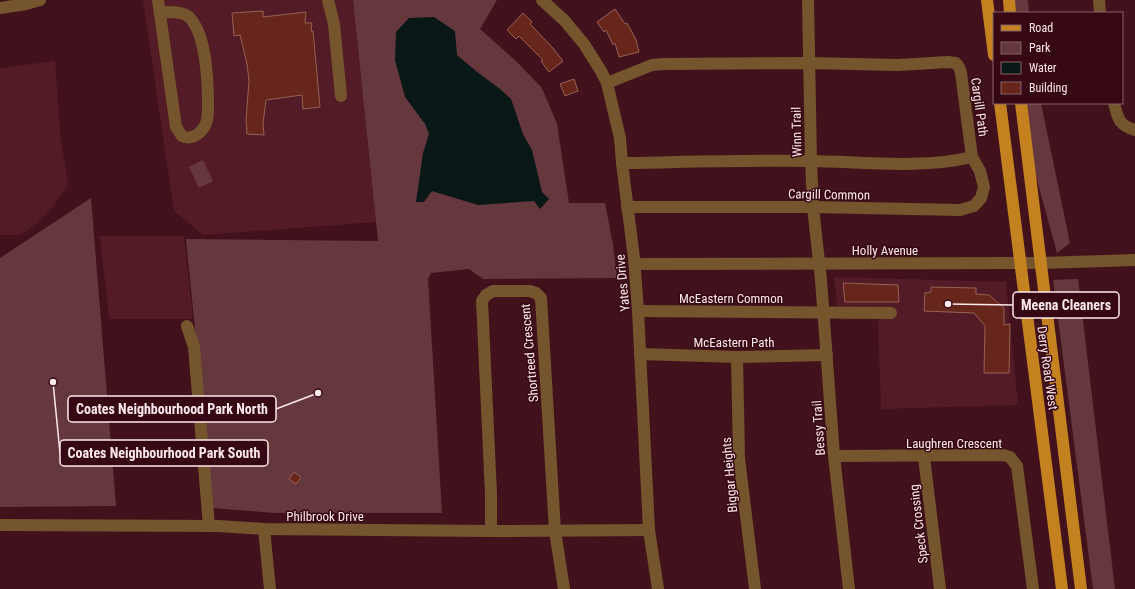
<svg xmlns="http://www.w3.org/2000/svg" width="1135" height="589" viewBox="0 0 1135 589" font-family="'Roboto Condensed',sans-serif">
<rect width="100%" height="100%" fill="#42121c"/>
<g fill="#521b26">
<path d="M143,0H353L376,222L203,235L174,211Z"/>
<path d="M55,61L60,134L68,185L52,208L37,223L22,234L13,235H0V68Z"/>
<path d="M100,236H184L193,319H109Z"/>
<path d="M834,277L1006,282L1018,405L881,409L878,319L839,320Z"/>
</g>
<g fill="#65383e">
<path d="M353,0H497L480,29L517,62L542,88L557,124L569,203H605L613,245L617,278L483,279L469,269L431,273L428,279L442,513H274L213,508L186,239L378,241Z"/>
<path d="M1004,0H1028L1029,13H1005Z"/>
<path d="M1016,103H1041L1070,243L1057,253Z"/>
<path d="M203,160L213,181L199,188L189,167Z"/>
<path d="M91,198L116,506L0,507V258Z"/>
<path d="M1078,279L1115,589H1093L1053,280Z"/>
</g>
<path fill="#091716" d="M434,17L455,31L457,55L476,71L500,89L511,99L523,134L532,150L542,192L549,199L540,209L534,201L478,205L432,191L424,202H416L423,153L429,134L425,124L405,97L395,60L396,32L409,18Z"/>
<g fill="#66261b" stroke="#986156">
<path d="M615,9L625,24L627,23L636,40L639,52L619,57L615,43L613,45L606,30L604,32L597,22Z"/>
<path d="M263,11V17L306,12L305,23H312L311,31H313L320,107L303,109L302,95L266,100L263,123L264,135L247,134L246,120L249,81L247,64L240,35L234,36L232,13Z"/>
<path d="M523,13L532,22L530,24L552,47L563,61L549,72L541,61L543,60L519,36L516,39L507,30Z"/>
<path d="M574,79L578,91L565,96L560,84Z"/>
<path d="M843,283L898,285L899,302H845Z"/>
<path d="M931,287L976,288V294L989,295L1004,308V325L1010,324L1009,373H984L985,326L974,313L924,311L925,293L931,292Z"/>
<path d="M294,472L301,477L296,484L289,479Z"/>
</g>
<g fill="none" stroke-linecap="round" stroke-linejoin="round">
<g stroke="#74552d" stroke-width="12">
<path d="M158,0L176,127L182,136C184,137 188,138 191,137C198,136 206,127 207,120C208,116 208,110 208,105C208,82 206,33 189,17C183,11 168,12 160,12"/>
<path d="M328,0L334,24L341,96"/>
<path d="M542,0L564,20L584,44L601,71L607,83L620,138L622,163L634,258L638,311L649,530L658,589"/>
<path d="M808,0L811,161L813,207L821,280L834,456L849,589"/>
<path d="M1099,0L1100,13"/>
<path d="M0,8L26,4L40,0"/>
<path d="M607,83L652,65L663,64L809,63L898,65L948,62L956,63L959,67L961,73L972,157L980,171L984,187L981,198L974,206L960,210L813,207H627"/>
<path d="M1114,103C1118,118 1118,125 1135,130"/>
<path d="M622,163C685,162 749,160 812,161C863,162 923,169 972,157"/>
<path d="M635,264L1041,263L1135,260"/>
<path d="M638,311L891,313"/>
<path d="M187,326L194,347L209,526"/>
<path d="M640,354L737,357L827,355"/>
<path d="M737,357L739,458L755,589"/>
<path d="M834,456L1003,455L1010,457L1017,466L1033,589"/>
<path d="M924,457L940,589"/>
<path d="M0,525L218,526L264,529L491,531L649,530"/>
<path d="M264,529L270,589"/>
<path d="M491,531V494L482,301L486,295L493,291H530L536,293L541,298L555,531L564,589"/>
</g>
<g stroke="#c3821f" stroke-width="12">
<path d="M987,0L994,55"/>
<path d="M1009,0L1010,13"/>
<path d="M1000,103L1062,589"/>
<path d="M1021,103L1081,589"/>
</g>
</g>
<g text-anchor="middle" stroke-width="3" stroke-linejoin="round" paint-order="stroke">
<g font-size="13" fill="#fde9eb" stroke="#360813">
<text transform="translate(980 107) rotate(82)" y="5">Cargill Path</text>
<text transform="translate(796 132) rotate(-91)" y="5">Winn Trail</text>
<text transform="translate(829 194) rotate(1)" y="5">Cargill Common</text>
<text x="885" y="255">Holly Avenue</text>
<text transform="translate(622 283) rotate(-95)" y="5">Yates Drive</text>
<text x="731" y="303">McEastern Common</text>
<text x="734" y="347">McEastern Path</text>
<text transform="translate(529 353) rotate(-95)" y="5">Shortreed Crescent</text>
<text transform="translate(1048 368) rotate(82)" y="5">Derry Road West</text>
<text transform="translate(818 428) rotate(-94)" y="5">Bessy Trail</text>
<text x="954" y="448">Laughren Crescent</text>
<text transform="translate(729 475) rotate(-95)" y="5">Biggar Heights</text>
<text x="325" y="521">Philbrook Drive</text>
<text transform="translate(918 524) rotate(-97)" y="5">Speck Crossing</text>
</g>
</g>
<path fill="none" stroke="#fde9eb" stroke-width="1.5" d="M948 304L1013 305M318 393L276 409M53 382L60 453"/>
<g fill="#fde9eb" stroke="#360813" stroke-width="1.5">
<circle cx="948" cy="304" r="4"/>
<circle cx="318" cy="393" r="4"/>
<circle cx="53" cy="382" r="4"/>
</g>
<g fill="#360813" stroke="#fde9eb" stroke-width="1.5">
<rect x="1013" y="292" width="106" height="26" rx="4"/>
<rect x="68" y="396" width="208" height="26" rx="4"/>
<rect x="60" y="440" width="208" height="26" rx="4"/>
</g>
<g font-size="14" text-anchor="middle" font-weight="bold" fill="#fde9eb">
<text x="1066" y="310">Meena Cleaners</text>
<text x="172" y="414">Coates Neighbourhood Park North</text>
<text x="164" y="458">Coates Neighbourhood Park South</text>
</g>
<rect x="993" y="12" width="130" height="92" fill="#360813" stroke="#866269"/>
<rect x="1001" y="25" width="20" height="6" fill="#c3821f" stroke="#866269"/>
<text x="1029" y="32" font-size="12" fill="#fde9eb">Road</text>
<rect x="1001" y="42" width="20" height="12" fill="#65383e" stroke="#866269"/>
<text x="1029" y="52" font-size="12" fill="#fde9eb">Park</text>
<rect x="1001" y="62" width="20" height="12" fill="#091716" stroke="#866269"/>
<text x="1029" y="72" font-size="12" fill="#fde9eb">Water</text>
<rect x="1001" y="82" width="20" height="12" fill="#66261b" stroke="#866269"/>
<text x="1029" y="92" font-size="12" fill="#fde9eb">Building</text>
</svg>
